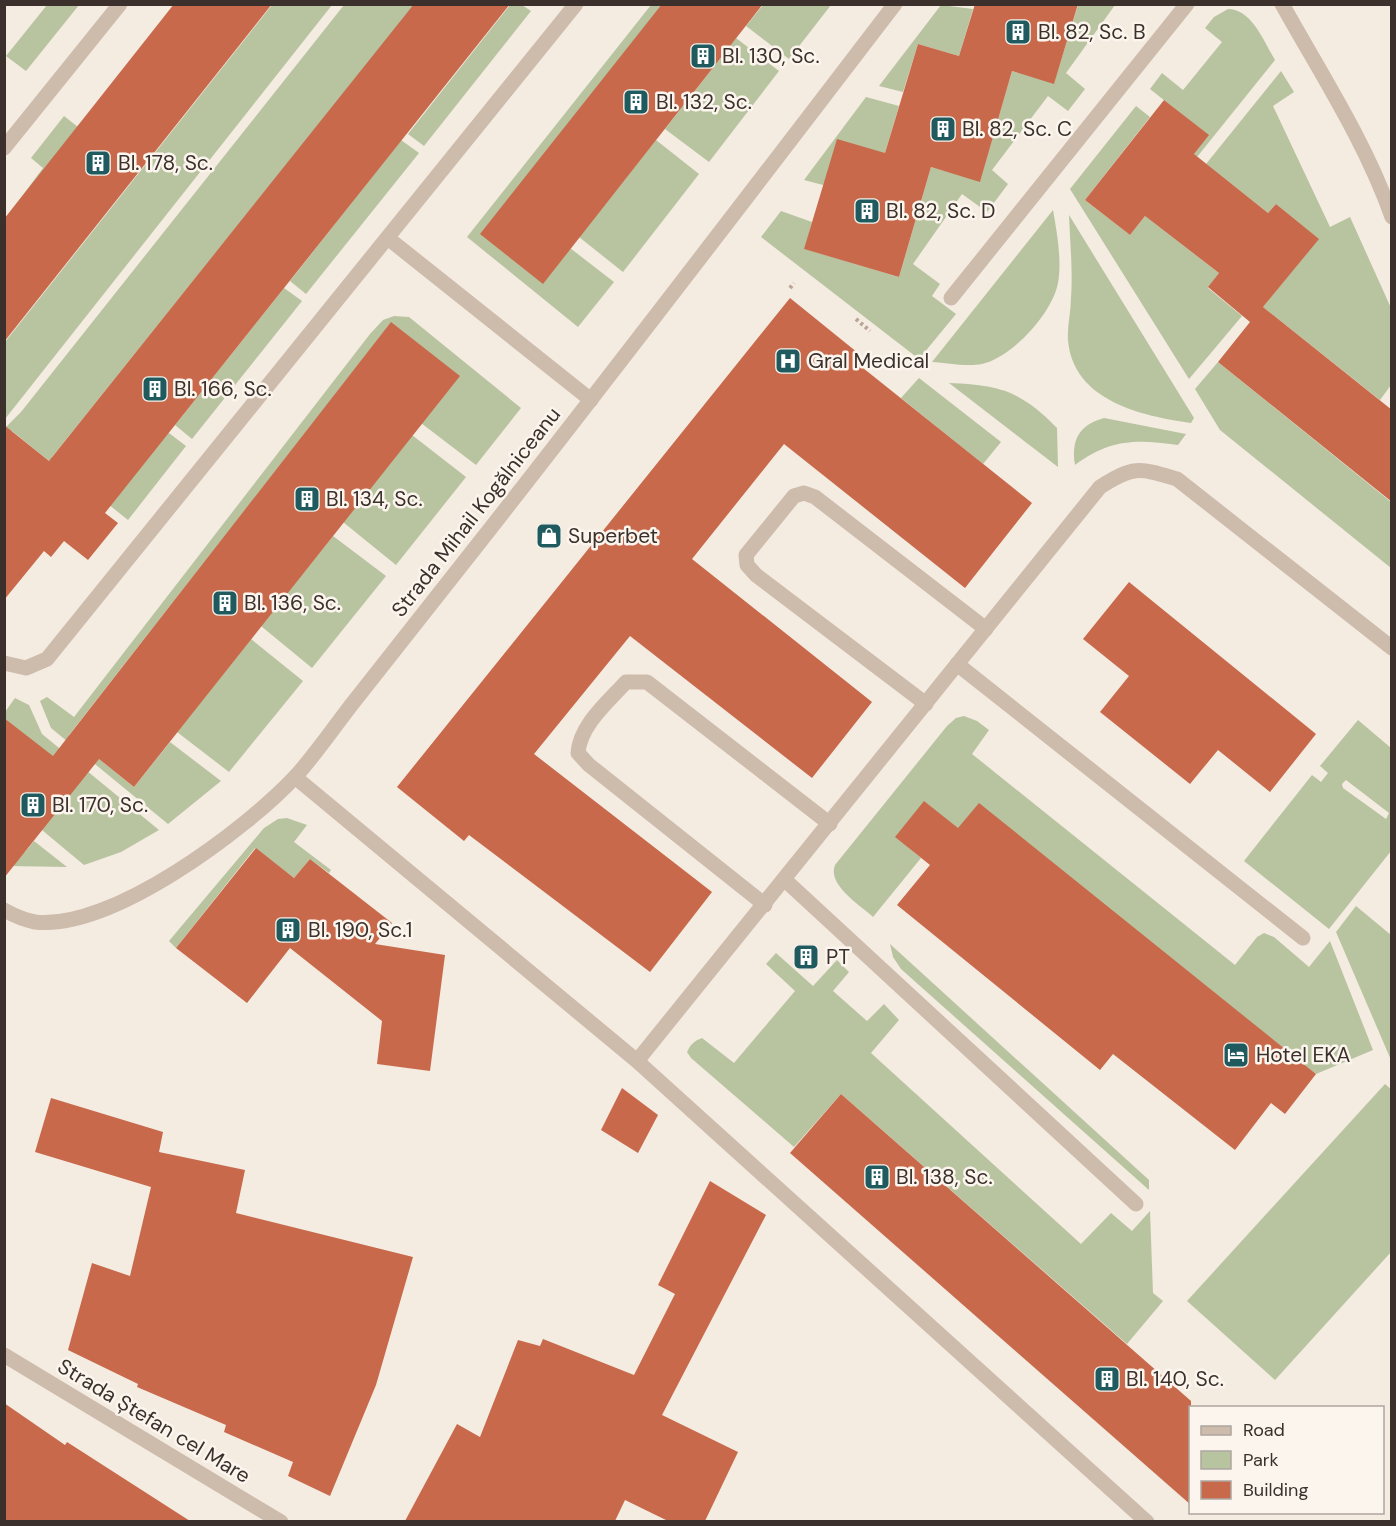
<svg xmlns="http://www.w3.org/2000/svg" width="1396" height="1526" viewBox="0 0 1396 1526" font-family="'DM Sans',sans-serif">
<rect width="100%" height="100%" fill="#f4ebe1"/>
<g fill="#b8c4a0" fill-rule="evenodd">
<path d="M47,5H79L26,71L6,56Z"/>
<path d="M272,5H332L5,419V342Z"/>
<path d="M344,5H414L52,457L169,433L186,446L128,520L93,492L90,494L12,431L5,440V428L21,412Z"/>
<path d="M510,5H522L531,11L424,146L408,134Z"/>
<path d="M651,5H662L570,248L614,282L578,327L467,237Z"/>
<path d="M763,5V4L831,5L789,59L746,26Z"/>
<path d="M941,5L973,9L959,56L918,44L903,92L879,86Z"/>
<path d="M1078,5H1115L1066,73L1085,89L1068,111L1048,96L992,170L1008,184L987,212L962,194L913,264L940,284L932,296L956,314L919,359L761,237L781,211L812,222L805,249L899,277L931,167L980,181L1012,71L1054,83Z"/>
<path d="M1228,9C1252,9 1264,42 1275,60L1197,157L1194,154L1208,135L1150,89L1162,73L1183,90L1222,42L1205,28L1214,17Z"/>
<path d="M736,38L779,71L709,162L665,129Z"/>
<path d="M1281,71L1294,92L1273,106L1330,227L1350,217L1391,308V385L1380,400L1263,307L1318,239L1276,204L1268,213L1206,164Z"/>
<path d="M866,97L899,106L885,153L823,185L804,180Z"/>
<path d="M1136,106L1150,117L1085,200L1130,235L1145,216L1219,273L1208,288L1242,316L1189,379L1070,189Z"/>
<path d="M64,116L78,127L5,219L43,168L31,158Z"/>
<path d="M401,140L419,153L306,294L290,281Z"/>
<path d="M656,140L699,174L623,272L579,237Z"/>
<path d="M1053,210C1057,233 1062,260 1058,283C1052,314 1012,357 982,364C967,367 947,363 932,362Z"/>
<path d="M1069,215L1194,418L1191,423C1142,416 1073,401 1068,340C1067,326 1071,312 1071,298C1073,271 1070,243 1069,215Z"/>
<path d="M284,288L302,301L192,439L175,425Z"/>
<path d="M394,316L409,317L521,408L476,465L421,423L459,376L391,323L69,735L134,787L170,742L221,781L168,824L51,728L40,701L47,697L74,717L370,334L383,320Z"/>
<path d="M1218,362L1391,502V568L1220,430L1195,389Z"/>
<path d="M919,378L1001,442L983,464L901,398Z"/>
<path d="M949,383C1000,385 1021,391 1057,428L1058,467Z"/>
<path d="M1104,418L1186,434L1178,445C1136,439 1110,439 1075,465C1071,440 1079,425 1104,418Z"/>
<path d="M412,435L466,477L396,565L343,522Z"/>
<path d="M333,536L386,576L312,668L261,626Z"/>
<path d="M251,639L303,681L229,772L177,732Z"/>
<path d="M15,698L29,705L42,734L159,830L121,852L84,865L42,830L5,741V712Z"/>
<path d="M964,716L977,721L989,730L972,754L1235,965L1257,937L1264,933L1274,937L1309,967L1330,941L1373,1050L1316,1074L1205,986L958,828L896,837L921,858L873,917C860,905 827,885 835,865L947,726L956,718Z"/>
<path d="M1358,720L1391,748V851L1329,929L1244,861L1312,775L1321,782L1328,773L1320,766ZM1346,780L1389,813L1386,819L1343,788L1342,784Z"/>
<path d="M287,818L307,825L294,842L331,870L329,873L310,859L294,878L255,848L176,948L169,941L264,828L278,819Z"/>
<path d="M34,841L67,867L9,866L17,846L25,852Z"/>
<path d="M1356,906L1391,935V1060L1336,932Z"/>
<path d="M890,944L1149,1180V1190L901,969L893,957Z"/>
<path d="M776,953L813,986L837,960L849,972L833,991L867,1021L884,1004L899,1020L871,1053L1081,1244L1111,1213L1132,1231L1150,1211L1153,1293L1163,1301L1127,1344L841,1094L794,1147L691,1058L687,1052C691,1044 694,1041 702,1038L734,1063L795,991L766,964Z"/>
<path d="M1385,1084L1392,1090L1391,1252L1275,1380L1187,1301Z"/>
</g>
<g fill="#c8694b">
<path d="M174,4H272L4,342V219Z"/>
<path d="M414,4H510L105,513L118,523L88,560L64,541L51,557L44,551L4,600V425L49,461Z"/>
<path d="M662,4H763L543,284L480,234Z"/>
<path d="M975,4H1078L1054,84L1012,71L980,182L931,167L899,277L804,249L837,139L885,153L918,44L959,56Z"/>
<path d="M1164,100L1209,135L1194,154L1268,213L1276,204L1319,239L1263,307L1392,410V502L1218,362L1250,322L1208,287L1219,273L1145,216L1130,235L1085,200Z"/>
<path d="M790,298L858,353L853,360L1032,503L965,588L784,444L692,559L872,702L812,778L630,636L534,754L712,892L650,972L469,835L464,841L397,787Z"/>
<path d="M391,322L460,376L134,787L99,759L4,878V718L53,756Z"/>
<path d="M1129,582L1316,734L1270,792L1218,750L1190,784L1100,712L1129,676L1083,639Z"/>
<path d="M924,801L958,828L979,803L1316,1074L1285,1114L1271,1103L1235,1150L1113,1054L1100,1070L897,905L930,865L895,837Z"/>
<path d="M256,848L294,878L310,859L392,923L375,944L445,955L430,1071L377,1064L382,1021L290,948L247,1003L176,948Z"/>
<path d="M622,1088L658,1115L638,1153L601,1130Z"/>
<path d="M841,1094L1191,1401V1505L790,1153Z"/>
<path d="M51,1098L163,1132L159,1152L245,1170L236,1213L413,1257L376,1385L330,1496L288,1476L293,1462L224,1432L226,1425L137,1387L138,1384L68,1350L92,1263L130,1276L151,1187L35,1152Z"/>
<path d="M710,1181L766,1215L662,1415L738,1452L705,1521H668L625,1500L615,1521H405L457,1424L480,1437L518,1340L540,1346L543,1339L634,1375L675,1294L658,1285Z"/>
<path d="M4,1403L65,1445L67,1442L190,1521H4Z"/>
</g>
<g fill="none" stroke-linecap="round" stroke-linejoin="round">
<g stroke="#b9a596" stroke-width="4" stroke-dasharray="3 3" stroke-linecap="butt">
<path d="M790,288L794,283"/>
<path d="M856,319L870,331"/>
</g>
<g stroke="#cdbbac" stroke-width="15">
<path d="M951,298L1187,4"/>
<path d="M957,664L1303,938"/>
<path d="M926,704L756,575L747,565L746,555L794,496L804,493L815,497L986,629"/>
<path d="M785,880L1136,1204"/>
<path d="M765,905L589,765L578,753C580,725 608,702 626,682H647L830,824"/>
</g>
<g stroke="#cdbbac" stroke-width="15">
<path d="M1282,4C1321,74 1365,141 1392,217"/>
<path d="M4,148L120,4"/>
<path d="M389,239L591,400"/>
<path d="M4,663L26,668L47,659L576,4"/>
<path d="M295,777L637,1061L1147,1522"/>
<path d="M4,910C15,916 24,920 35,922C111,931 245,830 295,777C317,753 336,724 356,699C397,647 438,595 479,543C619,365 757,184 895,4"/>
<path d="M637,1061L1100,487C1134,465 1140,468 1177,479L1392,648"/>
<path d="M4,1355L281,1522"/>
</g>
</g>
<defs>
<g id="building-square" transform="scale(1.35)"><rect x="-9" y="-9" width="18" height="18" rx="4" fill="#1f5a5e" stroke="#fbf5ee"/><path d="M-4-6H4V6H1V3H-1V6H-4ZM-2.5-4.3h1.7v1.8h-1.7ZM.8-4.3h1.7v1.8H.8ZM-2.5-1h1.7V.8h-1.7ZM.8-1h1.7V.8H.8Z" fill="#fff"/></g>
<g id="hospital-square" transform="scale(1.35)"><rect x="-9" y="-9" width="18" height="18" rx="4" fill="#1f5a5e" stroke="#fbf5ee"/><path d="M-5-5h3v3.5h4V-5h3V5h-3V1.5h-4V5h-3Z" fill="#fff"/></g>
<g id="shop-square" transform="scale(1.35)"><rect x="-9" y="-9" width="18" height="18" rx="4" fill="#1f5a5e" stroke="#fbf5ee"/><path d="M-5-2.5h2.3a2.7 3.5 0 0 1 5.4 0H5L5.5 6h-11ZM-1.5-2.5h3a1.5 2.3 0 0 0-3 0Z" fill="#fff"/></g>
<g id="hotel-square" transform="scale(1.35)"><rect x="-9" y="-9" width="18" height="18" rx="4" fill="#1f5a5e" stroke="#fbf5ee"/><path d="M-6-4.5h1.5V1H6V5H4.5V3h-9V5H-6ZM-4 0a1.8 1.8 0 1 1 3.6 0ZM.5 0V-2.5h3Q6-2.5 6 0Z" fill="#fff"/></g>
</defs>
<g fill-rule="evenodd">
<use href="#building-square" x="1018" y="32"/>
<use href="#building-square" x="703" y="56"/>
<use href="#building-square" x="636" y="102"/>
<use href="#building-square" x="943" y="129"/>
<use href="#building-square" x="98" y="163"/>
<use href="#building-square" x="867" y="211"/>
<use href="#hospital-square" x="788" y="361"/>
<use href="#building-square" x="155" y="389"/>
<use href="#building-square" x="307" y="499"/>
<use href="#shop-square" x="549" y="536"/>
<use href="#building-square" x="225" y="603"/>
<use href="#building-square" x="33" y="805"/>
<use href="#building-square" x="288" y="930"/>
<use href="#building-square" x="806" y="957"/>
<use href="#hotel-square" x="1236" y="1055"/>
<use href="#building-square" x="877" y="1177"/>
<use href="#building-square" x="1107" y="1379"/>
</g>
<g text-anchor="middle" stroke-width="5" stroke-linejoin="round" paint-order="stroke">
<g font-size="21" fill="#3b302b" stroke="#fbf5ee" text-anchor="start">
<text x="1038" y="39">Bl. 82, Sc. B</text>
<text x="722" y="63">Bl. 130, Sc.</text>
<text x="656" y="109">Bl. 132, Sc.</text>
<text x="962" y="136">Bl. 82, Sc. C</text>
<text x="118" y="170">Bl. 178, Sc.</text>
<text x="886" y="218">Bl. 82, Sc. D</text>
<text x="808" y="368">Gral Medical</text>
<text x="174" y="396">Bl. 166, Sc.</text>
<text x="326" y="506">Bl. 134, Sc.</text>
<text x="568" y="543">Superbet</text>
<text x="244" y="610">Bl. 136, Sc.</text>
<text x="52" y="812">Bl. 170, Sc.</text>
<text x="308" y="937">Bl. 190, Sc.1</text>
<text x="826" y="964">PT</text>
<text x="1256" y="1062">Hotel EKA</text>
<text x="896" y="1184">Bl. 138, Sc.</text>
<text x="1126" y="1386">Bl. 140, Sc.</text>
</g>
<g font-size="21" fill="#3b302b" stroke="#fbf5ee">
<text transform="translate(476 512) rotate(-52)" y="7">Strada Mihail Kogălniceanu</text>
<text transform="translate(154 1421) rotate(31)" y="7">Strada Ștefan cel Mare</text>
</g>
</g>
<rect width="1396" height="1526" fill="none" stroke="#3b302b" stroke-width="12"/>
<rect x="1189" y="1406" width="195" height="108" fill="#fbf5ee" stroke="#aea6a0" stroke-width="1.5"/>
<rect x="1201" y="1426" width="30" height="9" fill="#cdbbac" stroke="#aea6a0" stroke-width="1.5"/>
<text x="1243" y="1436" font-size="18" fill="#3b302b">Road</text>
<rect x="1201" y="1451" width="30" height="18" fill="#b8c4a0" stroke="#aea6a0" stroke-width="1.5"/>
<text x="1243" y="1466" font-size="18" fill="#3b302b">Park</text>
<rect x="1201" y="1481" width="30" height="18" fill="#c8694b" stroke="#aea6a0" stroke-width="1.5"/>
<text x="1243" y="1496" font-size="18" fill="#3b302b">Building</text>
</svg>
